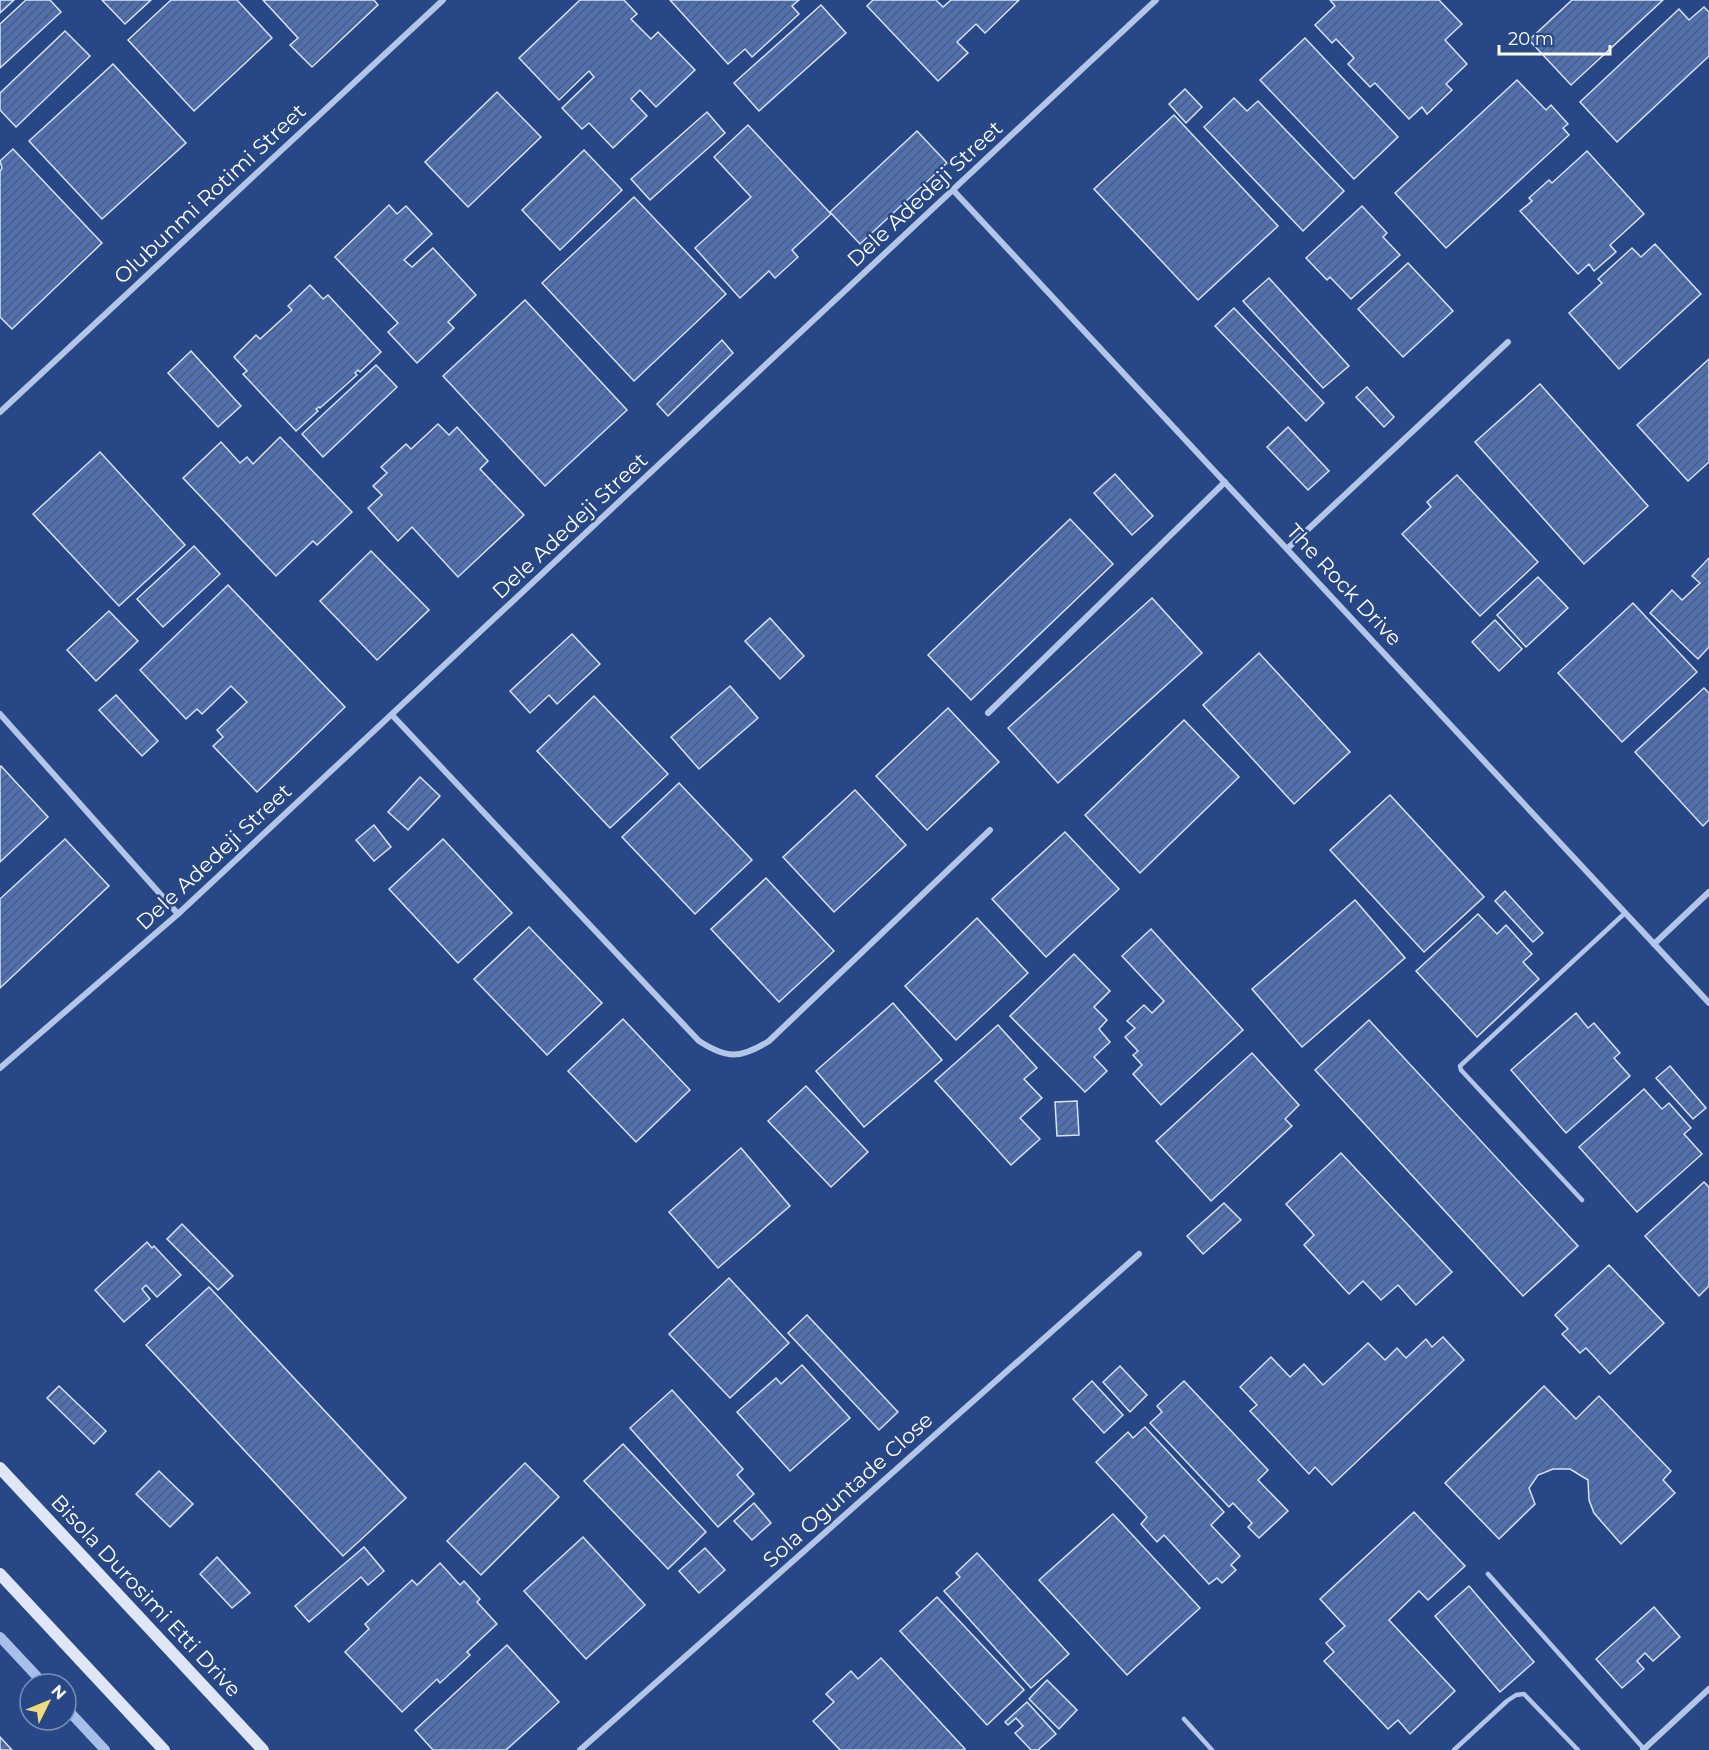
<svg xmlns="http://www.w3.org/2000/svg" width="1709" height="1750" viewBox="0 0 1709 1750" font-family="Montserrat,sans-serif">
<defs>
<pattern id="building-hatch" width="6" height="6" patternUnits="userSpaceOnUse" patternTransform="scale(1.5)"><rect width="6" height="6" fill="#5070af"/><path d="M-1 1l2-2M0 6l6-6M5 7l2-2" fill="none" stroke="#4e5c79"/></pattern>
</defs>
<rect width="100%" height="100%" fill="#284787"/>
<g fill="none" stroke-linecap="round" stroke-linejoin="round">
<g stroke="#a8bfe9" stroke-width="10">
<path d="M0,1637L44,1684"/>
<path d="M66,1708L105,1750"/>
</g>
</g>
<g fill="url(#building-hatch)" stroke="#d8e2f7" stroke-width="1.5">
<path d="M0,0H14L0,13Z"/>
<path d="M26,0H50L61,12L0,68V24Z"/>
<path d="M102,0H151L125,24Z"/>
<path d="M171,0H237L272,38L194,111L128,40Z"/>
<path d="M263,0H374L378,5L312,67L290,45L298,38Z"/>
<path d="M580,0H624L637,14L631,19L651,39L658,32L695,70L656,107L640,90L631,99L647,116L613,148L589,123L582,129L562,108L594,77L589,71L559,100L519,58Z"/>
<path d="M670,0H799L792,6L799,14L752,57L745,49L728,64Z"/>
<path d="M873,0H936L943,7L951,0H1019L985,33L976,24L957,42L968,53L938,81L867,6Z"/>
<path d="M1330,0H1439L1462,24L1445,40L1467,64L1446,84L1452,90L1427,114L1422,107L1409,119L1375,83L1370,87L1348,64L1354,58L1336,39L1332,43L1315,25L1335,6Z"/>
<path d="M1572,0H1663L1571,85L1529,40Z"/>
<path d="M821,5L846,33L759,111L734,83Z"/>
<path d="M1704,7L1709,12V56L1617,142L1580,102L1679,9L1689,20Z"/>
<path d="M65,31L90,56L16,127L0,110V93Z"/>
<path d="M1305,38L1398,137L1354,179L1260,80Z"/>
<path d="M113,64L186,143L102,219L29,141Z"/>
<path d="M1517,80L1546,110L1551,105L1568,124L1563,128L1569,135L1446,248L1395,193Z"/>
<path d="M1185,89L1202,107L1186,123L1169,104Z"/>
<path d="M497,92L541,137L468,207L425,162Z"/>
<path d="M1234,98L1247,111L1258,101L1344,191L1303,231L1204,127Z"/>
<path d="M707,112L725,133L650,200L631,179Z"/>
<path d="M1174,115L1278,226L1198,300L1094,189Z"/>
<path d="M748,125L831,214L792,250L798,257L775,278L769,271L740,298L695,248L751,197L714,157Z"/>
<path d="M917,131L947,163L860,244L830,212Z"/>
<path d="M13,149L102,243L12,329L0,317V171L2,168L0,161Z"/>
<path d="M584,150L622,190L560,250L522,210Z"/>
<path d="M1587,151L1644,214L1610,245L1616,252L1594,271L1589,264L1578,274L1520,211L1532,201L1529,198L1549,180L1552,183Z"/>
<path d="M634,197L726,294L634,381L542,283Z"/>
<path d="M389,205L397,214L406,206L432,234L404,260L412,267L433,248L476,295L448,322L454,328L417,363L388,332L398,323L335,257Z"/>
<path d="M1362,206L1387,233L1383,237L1400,255L1351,299L1330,277L1327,280L1306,258Z"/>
<path d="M1655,244L1701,294L1619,369L1569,313L1602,283L1598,279L1632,248L1641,257Z"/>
<path d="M1408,263L1453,311L1403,357L1358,309Z"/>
<path d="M1269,278L1349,366L1323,388L1243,301Z"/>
<path d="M310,285L323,299L328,295L381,352L360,372L358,370L355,373L357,375L320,408L319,407L316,409L318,411L296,431L243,374L247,371L234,357L256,335L260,339L292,310L288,306Z"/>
<path d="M525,300L627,410L545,486L443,376Z"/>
<path d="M1234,308L1324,403L1306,421L1215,326Z"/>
<path d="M722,340L733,353L668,416L657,404Z"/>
<path d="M191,351L241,406L218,427L168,373Z"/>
<path d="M1709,359V462L1688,481L1637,425Z"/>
<path d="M376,365L397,387L323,457L302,434Z"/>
<path d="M1540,384L1648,506L1584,564L1475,442Z"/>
<path d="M1367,387L1394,417L1384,427L1356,397Z"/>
<path d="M438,424L449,435L457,427L488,461L480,469L524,515L458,577L412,527L398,541L368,508L382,495L373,486L387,473L381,467L406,444L411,449Z"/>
<path d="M1288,427L1329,471L1308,490L1267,447Z"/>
<path d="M280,437L352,512L317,545L313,541L276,576L183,478L221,442L240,463L247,457L253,464Z"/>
<path d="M100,452L185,545L119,606L33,514Z"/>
<path d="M1115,474L1153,516L1132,535L1094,493Z"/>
<path d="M1457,475L1538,562L1480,616L1402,534L1431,507L1427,502Z"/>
<path d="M1070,519L1113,564L971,700L928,655Z"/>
<path d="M194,546L220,574L163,627L137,599Z"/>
<path d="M371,551L429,610L377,660L320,601Z"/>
<path d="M1709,558V647L1698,659L1650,613L1672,590L1682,600L1700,583L1692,576Z"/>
<path d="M1538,577L1568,608L1526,647L1497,615Z"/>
<path d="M228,585L345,707L257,792L213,746L223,737L217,730L247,702L231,686L202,714L197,709L186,719L140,670Z"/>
<path d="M1152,598L1202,653L1058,783L1008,728Z"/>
<path d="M1633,603L1697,672L1622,742L1558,673Z"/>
<path d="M109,611L138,641L96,681L67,650Z"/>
<path d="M770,618L804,656L780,679L745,641Z"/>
<path d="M1495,620L1522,649L1499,671L1472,642Z"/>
<path d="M572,634L600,664L557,704L549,695L530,713L510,691Z"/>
<path d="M1259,653L1350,752L1294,804L1203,705Z"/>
<path d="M730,686L758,718L699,769L671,737Z"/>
<path d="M1704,688L1709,693V820L1703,826L1635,752Z"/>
<path d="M116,695L158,741L142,756L99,710Z"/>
<path d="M594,696L668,774L610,828L537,751Z"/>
<path d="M948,708L999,762L927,830L876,776Z"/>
<path d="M1184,720L1239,777L1140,873L1085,815Z"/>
<path d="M1,766L48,817L0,862V767Z"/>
<path d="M420,777L440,796L408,830L388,812Z"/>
<path d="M679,783L752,860L695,914L622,837Z"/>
<path d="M855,790L906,845L834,912L783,857Z"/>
<path d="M1390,795L1484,897L1424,952L1330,850Z"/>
<path d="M374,825L391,847L374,861L356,840Z"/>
<path d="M1065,832L1119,889L1046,957L992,899Z"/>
<path d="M65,839L109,886L0,988V899Z"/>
<path d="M443,839L512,913L458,963L389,889Z"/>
<path d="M766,878L834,951L779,1002L711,929Z"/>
<path d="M1505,891L1543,933L1533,942L1495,901Z"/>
<path d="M1355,900L1405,958L1302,1047L1252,989Z"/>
<path d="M1478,914L1497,934L1506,925L1532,954L1523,962L1539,979L1477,1037L1416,971Z"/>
<path d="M977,918L1028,973L956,1040L905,986Z"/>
<path d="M529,927L602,1003L547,1055L474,979Z"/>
<path d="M1151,929L1243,1030L1161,1105L1133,1074L1142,1065L1133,1055L1138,1051L1125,1037L1135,1028L1127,1021L1144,1005L1152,1013L1164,1001L1122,956Z"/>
<path d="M1074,954L1110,991L1094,1007L1107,1020L1099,1029L1110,1042L1094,1057L1107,1071L1085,1092L1010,1016Z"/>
<path d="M893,1003L942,1060L864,1127L816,1071Z"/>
<path d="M1576,1013L1588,1028L1594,1023L1620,1053L1614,1058L1630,1076L1566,1133L1511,1070Z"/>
<path d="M623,1019L690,1090L636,1142L568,1071Z"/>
<path d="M1369,1020L1578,1246L1523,1296L1315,1070Z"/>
<path d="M998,1025L1037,1068L1024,1079L1042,1098L1020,1118L1040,1139L1011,1165L935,1081Z"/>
<path d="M1252,1053L1299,1105L1285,1119L1292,1126L1211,1201L1156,1141Z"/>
<path d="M1670,1066L1706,1108L1693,1119L1656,1078Z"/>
<path d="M806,1086L868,1152L831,1187L768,1121Z"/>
<path d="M1644,1089L1662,1109L1669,1103L1691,1128L1684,1134L1702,1154L1637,1212L1579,1147Z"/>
<path d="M1077,1101L1079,1135L1057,1136L1055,1102Z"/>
<path d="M741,1148L790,1206L718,1268L669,1212Z"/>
<path d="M1341,1153L1452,1272L1416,1305L1398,1285L1381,1300L1363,1281L1349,1294L1304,1245L1314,1235L1286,1204Z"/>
<path d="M1704,1182L1709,1187V1286L1699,1296L1645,1236Z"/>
<path d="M1224,1203L1241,1220L1203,1254L1187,1236Z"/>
<path d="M182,1224L233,1276L218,1290L167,1239Z"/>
<path d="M147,1242L152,1248L154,1246L181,1275L157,1297L146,1285L142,1289L150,1299L124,1322L95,1290Z"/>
<path d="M1609,1265L1664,1323L1610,1374L1586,1348L1580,1353L1562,1334L1568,1329L1555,1315Z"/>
<path d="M729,1278L789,1343L730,1398L669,1334Z"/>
<path d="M209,1287L406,1498L343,1556L146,1345Z"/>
<path d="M807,1315L898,1412L879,1430L788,1333Z"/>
<path d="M1443,1337L1464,1360L1332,1485L1315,1467L1309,1474L1250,1411L1257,1405L1240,1387L1271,1357L1290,1377L1304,1364L1323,1385L1368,1343L1385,1360L1397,1348L1406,1358L1426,1339L1432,1347Z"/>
<path d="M802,1365L850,1418L790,1471L737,1412L776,1378L781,1384Z"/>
<path d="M1120,1366L1147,1395L1130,1412L1103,1382Z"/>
<path d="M1092,1381L1123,1415L1104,1433L1073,1399Z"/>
<path d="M1184,1381L1268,1470L1258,1480L1288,1511L1259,1538L1248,1527L1252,1523L1233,1503L1229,1507L1150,1423L1162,1412L1157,1406Z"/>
<path d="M59,1386L106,1431L94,1444L47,1398Z"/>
<path d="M1544,1386L1576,1419L1599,1396L1671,1471L1663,1480L1675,1493L1621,1544L1594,1513L1589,1500L1588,1480L1570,1469H1553L1538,1475L1529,1488L1535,1504L1499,1539L1445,1483Z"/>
<path d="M672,1390L743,1469L737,1475L754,1494L718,1527L630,1428Z"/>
<path d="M1145,1427L1224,1512L1211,1525L1240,1556L1231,1565L1236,1570L1222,1583L1217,1578L1209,1584L1164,1535L1157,1542L1141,1524L1147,1517L1096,1462L1128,1432L1133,1438Z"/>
<path d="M623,1444L706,1532L668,1569L584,1481Z"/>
<path d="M525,1463L559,1497L481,1575L447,1541Z"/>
<path d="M159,1471L193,1504L170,1527L136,1494Z"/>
<path d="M754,1503L771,1523L752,1540L734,1521Z"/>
<path d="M1414,1512L1465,1566L1428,1600L1419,1591L1389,1620L1455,1691L1410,1734L1398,1720L1388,1729L1324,1661L1334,1652L1326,1643L1345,1626L1320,1599Z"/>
<path d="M1113,1514L1200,1608L1127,1675L1039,1580Z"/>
<path d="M583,1537L645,1605L586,1659L524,1591Z"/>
<path d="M364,1547L384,1571L368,1585L361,1577L309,1622L295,1606Z"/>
<path d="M705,1548L725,1570L699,1593L679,1571Z"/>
<path d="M977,1553L1069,1654L1031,1688L944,1591L960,1577L956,1573Z"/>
<path d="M217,1557L250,1593L232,1608L200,1574Z"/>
<path d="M440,1563L460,1585L464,1581L480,1599L477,1602L497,1624L467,1652L470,1655L440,1683L437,1679L402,1712L345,1652L369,1629L365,1624L412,1580L417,1585Z"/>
<path d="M1469,1586L1534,1662L1500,1692L1435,1616Z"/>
<path d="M937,1597L1024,1690L987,1725L900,1631Z"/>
<path d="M1654,1607L1680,1637L1653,1661L1645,1653L1637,1661L1644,1669L1622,1688L1596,1659Z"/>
<path d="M507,1645L559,1702L506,1750H433L415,1730Z"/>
<path d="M881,1658L965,1749L964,1750H840L813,1721L834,1702L826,1694L851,1671L858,1679Z"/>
<path d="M1047,1680L1077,1710L1059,1729L1029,1699Z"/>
<path d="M1027,1702L1056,1734L1038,1750H1031L1015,1733L1023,1726L1016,1718L1008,1725L1005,1722Z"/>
<path d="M0,1737L12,1750H0Z"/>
</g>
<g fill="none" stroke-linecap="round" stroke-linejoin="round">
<g stroke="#b4c6e8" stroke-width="4.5">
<path d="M1582,1200L1461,1070L1460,1066L1625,913"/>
<path d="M1488,1574L1644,1749"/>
<path d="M1184,1719L1212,1750"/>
<path d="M1454,1750L1507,1701L1516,1695L1524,1694L1578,1750"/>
</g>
<g stroke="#b4c6e8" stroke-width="6">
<path d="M953,190L1709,1003"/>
<path d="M0,412L443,0"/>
<path d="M1287,549L1508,342"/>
<path d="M988,713L1225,482"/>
<path d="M0,714L178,914"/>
<path d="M392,715L699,1041C727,1059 740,1059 769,1041L990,830"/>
<path d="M1654,944L1709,892"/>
<path d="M0,1068L178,914L1156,0"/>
<path d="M580,1750L1139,1254"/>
<path d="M1643,1750L1709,1689"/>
</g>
<g stroke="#dee6f7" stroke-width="12">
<path d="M0,1468L263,1750"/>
<path d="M0,1574L164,1750"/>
</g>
</g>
<g text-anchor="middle" stroke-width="5" stroke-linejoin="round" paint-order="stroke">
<g font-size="21" fill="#fff" stroke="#284787">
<text transform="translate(210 194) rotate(-43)" y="7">Olubunmi Rotimi Street</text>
<text transform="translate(925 194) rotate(-43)" y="7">Dele Adedeji Street</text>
<text transform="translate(570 526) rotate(-43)" y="7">Dele Adedeji Street</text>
<text transform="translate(1344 585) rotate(47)" y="7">The Rock Drive</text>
<text transform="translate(214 857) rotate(-43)" y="7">Dele Adedeji Street</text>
<text transform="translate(848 1490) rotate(-42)" y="7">Sola Oguntade Close</text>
<text transform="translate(146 1596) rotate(47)" y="7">Bisola Durosimi Etti Drive</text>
</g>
</g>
<g transform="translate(48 1702) rotate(47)"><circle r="28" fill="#284787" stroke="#7e91b7" stroke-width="1.5"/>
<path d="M0-4.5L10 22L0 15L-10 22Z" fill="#f0db7a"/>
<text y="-9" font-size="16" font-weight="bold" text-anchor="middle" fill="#ffffff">N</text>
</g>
<path d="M1499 45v9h111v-9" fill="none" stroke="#ffffff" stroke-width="3"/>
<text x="1508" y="45" font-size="18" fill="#ffffff" stroke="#284787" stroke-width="4.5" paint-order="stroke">20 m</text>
</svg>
